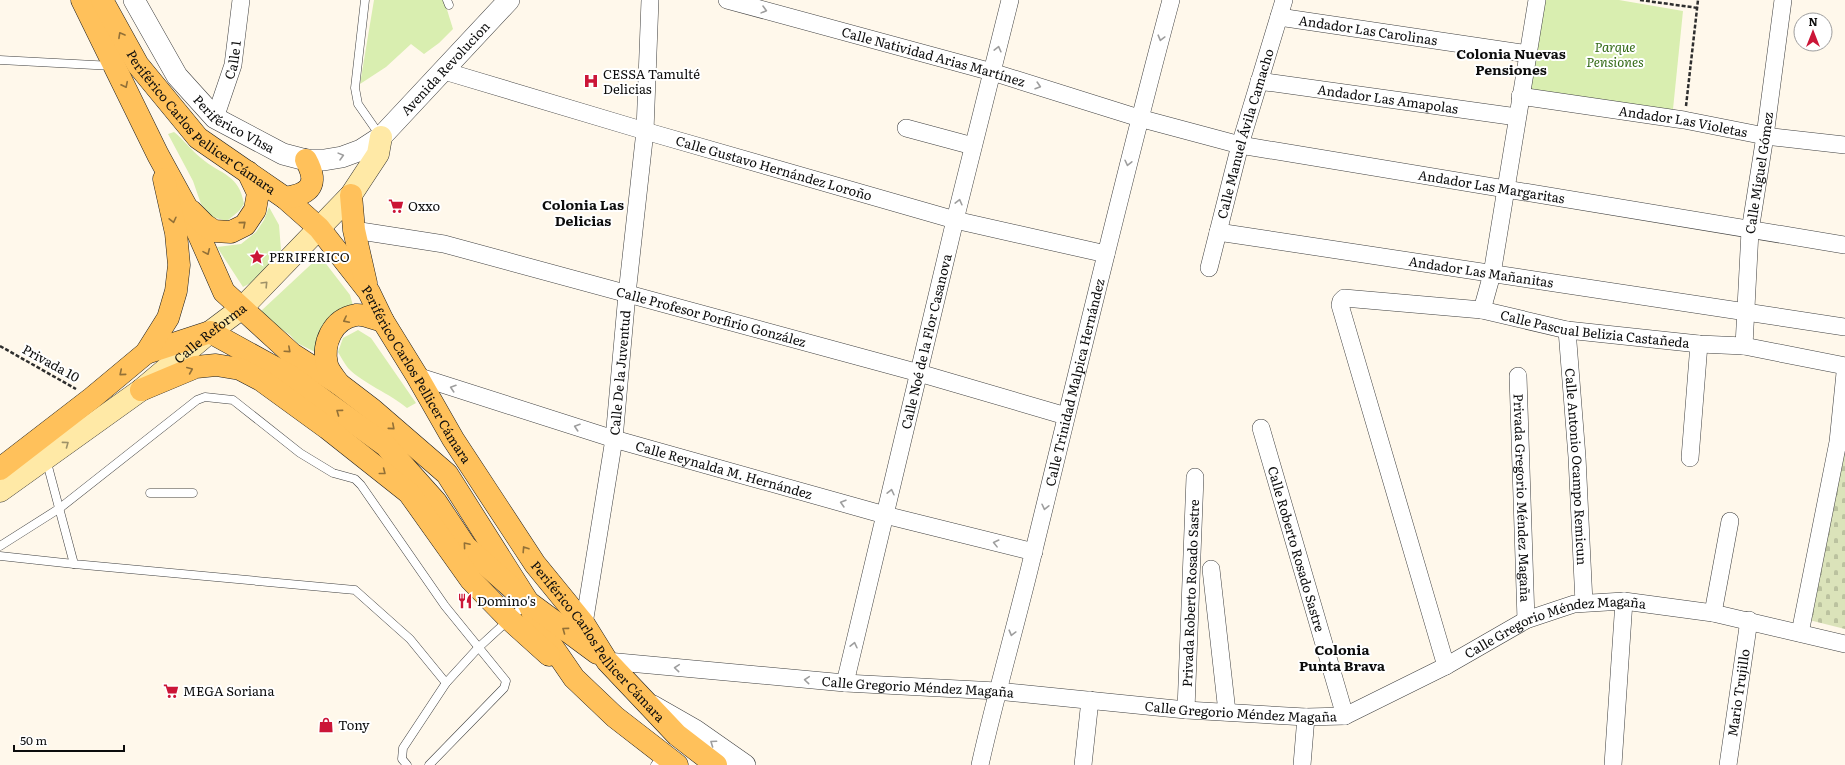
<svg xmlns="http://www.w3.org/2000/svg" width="1845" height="765" viewBox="0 0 1845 765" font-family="Literata,serif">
<defs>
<pattern id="cemetery-stones" width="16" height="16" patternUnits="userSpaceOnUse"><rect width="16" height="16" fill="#dbe3ba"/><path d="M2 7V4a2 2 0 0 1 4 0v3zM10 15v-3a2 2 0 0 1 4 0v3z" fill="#bbc29f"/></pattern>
</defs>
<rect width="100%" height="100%" fill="#fff8eb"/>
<path fill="url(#cemetery-stones)" d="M1845,449V629L1805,619Z"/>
<g fill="#d9eeb0">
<path d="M374,0H444L453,29L439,43L424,54L411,44L386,67L360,84Z"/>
<path d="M1537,0H1619L1683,11L1672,119L1520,96Z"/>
<path d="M174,132C184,140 191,150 201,158C221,175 239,174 244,204L239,211L227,221L212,217L201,204L193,181L168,134Z"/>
<path d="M269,207L279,225L281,250L274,265L262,277L243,287L217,247L241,244L256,232L264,220Z"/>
<path d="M320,256L350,295L354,309L317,353L297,343L290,335L266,319L261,311Z"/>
<path d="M358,330L371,338L416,403L407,408C391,394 362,383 348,368C344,363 341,357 338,352L343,338Z"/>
</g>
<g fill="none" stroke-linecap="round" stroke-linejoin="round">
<g stroke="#3f3f3f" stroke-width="9">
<g id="service">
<path d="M365,0L355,88L358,104L381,137"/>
<path d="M447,0L449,5"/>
<path d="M0,60L113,66"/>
<path d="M46,459L74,564L355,590L410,639L446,683"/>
<path d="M150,493H193"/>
<path d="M0,546L60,508L197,400L205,397L233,400L300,453L333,473L355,479L361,485L445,606L506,681L504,688L429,765"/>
<path d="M0,556L74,564"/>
<path d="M407,765L402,759L403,748L446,683L478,648L527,603"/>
<path d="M655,765L663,755"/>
</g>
</g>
<g stroke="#3f3f3f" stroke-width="18">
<g id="minor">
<path id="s1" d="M727,0L992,72L1139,118L1240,145L1845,245"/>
<path id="s2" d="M1279,17L1528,54"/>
<path id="s3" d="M444,71L645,131L955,220L1106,254"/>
<path id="s4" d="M1259,81L1517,117"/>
<path id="s5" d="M1520,96L1684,120L1765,136L1845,145"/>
<path id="s6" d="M215,118L233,65L241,0"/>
<path d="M906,128L973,146"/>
<path id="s7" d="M354,230L444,244L919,373L1066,416"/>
<path id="s8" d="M1218,232L1845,327"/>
<path id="s9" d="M1209,268L1240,145L1284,0"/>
<path d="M1482,310L1492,274L1537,0"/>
<path id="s10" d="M1567,330L1577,457L1584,603"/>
<path id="s11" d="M1744,346L1750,231L1765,136L1783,0"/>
<path id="s12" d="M417,376L614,439L885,515L1034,552"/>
<path id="s13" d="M1518,376L1526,620"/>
<path id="s14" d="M1261,428L1345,716"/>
<path d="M1690,458L1699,344"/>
<path d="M1211,569L1227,712"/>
<path d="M1713,613L1730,521"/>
<path id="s15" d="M584,624L614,439L627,294L645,131L650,0"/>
<path d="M1800,633L1838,442L1845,373"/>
<path id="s16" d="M607,661L845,683L997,691L1186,710L1306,717L1345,716L1446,666L1526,620L1574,604L1624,601L1713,613L1845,644"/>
<path id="s17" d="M1446,666L1340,305L1341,301L1344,298L1482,310L1567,330L1699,344L1744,346L1845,366"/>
<path id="s18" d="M845,683L955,220L1010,0"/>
<path id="s19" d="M1186,710L1195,477"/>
<path id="s20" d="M980,765C996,693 1017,622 1034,550C1079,366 1122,182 1171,0"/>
<path d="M1083,765L1090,700"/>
<path d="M1302,765L1306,717"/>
<path d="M1613,765L1624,601"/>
<path id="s21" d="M1728,765L1749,620"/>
</g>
</g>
<g stroke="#3f3f3f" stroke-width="22">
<g id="tertiary">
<path id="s22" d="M134,0L177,76L215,118L283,154L306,160H324L342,157L361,150L381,137L509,0"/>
<path d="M653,706L695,730L745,765"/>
</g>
</g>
<g stroke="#2e2e2e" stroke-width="23">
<g id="secondary">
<path id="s23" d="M0,491L141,390L210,332L242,308L351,195L378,154L381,137"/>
</g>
</g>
<g stroke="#1d1d1d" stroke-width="23">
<g id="primary">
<path d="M82,0L158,155L187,208L224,292L292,354L339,384L373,410L447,474L528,602L539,627L574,678L615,717L677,765"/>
<path id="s24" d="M102,0L138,65L198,138L285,198L319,228L369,292L383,321L417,376L453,439L535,564L584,624L607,661L677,735L716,765"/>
<path d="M351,195L354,230L366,283"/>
<path d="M285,198C311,194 319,184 306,160"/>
<path d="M191,211L205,225L214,231L231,232L245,225L255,210L258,193L248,172"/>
<path d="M146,353L210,332L290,376L385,445L436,502L466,547L528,602L597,653"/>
<path d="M339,384C335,378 329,372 327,365C322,344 332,319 356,315C363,314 375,319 383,321"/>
<path d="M141,390L196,367L216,365L240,369L261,380L327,428L409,493L471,580L509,619L549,655"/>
<path d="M0,469L92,398L146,353L168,318L176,291L179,265L176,233L164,179"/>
</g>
</g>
<g stroke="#2e2e2e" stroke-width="2.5" stroke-dasharray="4 2" stroke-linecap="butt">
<path d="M1640,0L1698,8"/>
<path d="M1686,106L1698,0"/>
<path d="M0,346L76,389"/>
</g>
<use href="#service" stroke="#fff" stroke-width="8"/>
<use href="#minor" stroke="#fff" stroke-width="17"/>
<use href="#tertiary" stroke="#fff" stroke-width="21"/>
<use href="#secondary" stroke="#ffe9a6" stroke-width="22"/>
<use href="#primary" stroke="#ffc15b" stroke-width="22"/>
</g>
<defs><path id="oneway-chevron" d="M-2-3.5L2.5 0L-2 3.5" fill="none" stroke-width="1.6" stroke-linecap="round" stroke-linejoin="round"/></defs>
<g stroke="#9e9e9e">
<use href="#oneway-chevron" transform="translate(764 10) rotate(15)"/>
<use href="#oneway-chevron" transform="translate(1161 38) rotate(105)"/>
<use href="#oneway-chevron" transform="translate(998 49) rotate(-76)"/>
<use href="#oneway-chevron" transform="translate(1038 86) rotate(17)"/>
<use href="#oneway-chevron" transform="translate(341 156) rotate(-15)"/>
<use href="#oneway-chevron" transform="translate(1128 163) rotate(103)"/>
<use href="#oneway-chevron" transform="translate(959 202) rotate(-76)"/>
<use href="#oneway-chevron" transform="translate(453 388) rotate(-162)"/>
<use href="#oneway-chevron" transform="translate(577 427) rotate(-162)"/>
<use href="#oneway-chevron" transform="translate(891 492) rotate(-77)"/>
<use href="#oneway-chevron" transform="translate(843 503) rotate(-164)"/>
<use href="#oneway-chevron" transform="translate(1045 507) rotate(103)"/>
<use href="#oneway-chevron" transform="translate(996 543) rotate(-166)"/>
<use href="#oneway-chevron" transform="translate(1012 633) rotate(105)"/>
<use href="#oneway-chevron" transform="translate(854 645) rotate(-77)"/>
<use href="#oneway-chevron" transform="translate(677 668) rotate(-175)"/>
<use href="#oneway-chevron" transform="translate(807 680) rotate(-175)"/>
<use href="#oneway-chevron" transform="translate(713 743) rotate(-145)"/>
</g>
<g stroke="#927037">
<use href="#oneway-chevron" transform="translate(121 35) rotate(-119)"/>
<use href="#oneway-chevron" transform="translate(125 85) rotate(64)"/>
<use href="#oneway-chevron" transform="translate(173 220) rotate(77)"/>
<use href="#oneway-chevron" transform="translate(243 224) rotate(-40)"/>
<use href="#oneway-chevron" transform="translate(207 252) rotate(66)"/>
<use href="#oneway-chevron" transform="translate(346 320) rotate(153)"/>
<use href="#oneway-chevron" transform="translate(288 350) rotate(42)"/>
<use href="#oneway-chevron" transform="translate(190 370) rotate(-23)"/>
<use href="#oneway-chevron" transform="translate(122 373) rotate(140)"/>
<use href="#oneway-chevron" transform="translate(339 412) rotate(-144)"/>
<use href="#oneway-chevron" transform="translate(392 427) rotate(41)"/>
<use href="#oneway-chevron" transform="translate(383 472) rotate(38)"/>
<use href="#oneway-chevron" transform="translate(466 545) rotate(-130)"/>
<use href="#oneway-chevron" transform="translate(525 549) rotate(-123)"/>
<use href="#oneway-chevron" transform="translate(565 630) rotate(-144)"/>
</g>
<g stroke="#9e9168">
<use href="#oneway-chevron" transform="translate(265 284) rotate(-46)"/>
<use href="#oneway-chevron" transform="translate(66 444) rotate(-36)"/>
</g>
<defs>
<g id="hospital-bare" transform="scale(1.2)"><path d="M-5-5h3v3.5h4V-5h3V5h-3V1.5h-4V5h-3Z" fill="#cb1537" stroke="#fff" stroke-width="2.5" paint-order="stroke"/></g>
<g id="supermarket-bare" transform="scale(1.2)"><path d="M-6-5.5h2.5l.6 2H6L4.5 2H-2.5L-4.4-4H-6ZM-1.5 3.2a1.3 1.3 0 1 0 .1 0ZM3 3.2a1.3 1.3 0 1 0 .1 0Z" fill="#cb1537" stroke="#fff" stroke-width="2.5" paint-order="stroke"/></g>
<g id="sight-bare" transform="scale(1.2)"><path d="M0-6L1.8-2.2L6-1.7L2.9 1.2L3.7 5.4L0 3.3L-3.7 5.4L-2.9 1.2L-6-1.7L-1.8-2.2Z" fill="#cb1537" stroke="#fff" stroke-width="2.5" paint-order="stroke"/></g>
<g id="restaurant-bare" transform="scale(1.2)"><path d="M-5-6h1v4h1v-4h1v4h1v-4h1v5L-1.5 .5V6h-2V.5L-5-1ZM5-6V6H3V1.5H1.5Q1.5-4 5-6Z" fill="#cb1537" stroke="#fff" stroke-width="2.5" paint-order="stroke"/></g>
<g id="shop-bare" transform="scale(1.2)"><path d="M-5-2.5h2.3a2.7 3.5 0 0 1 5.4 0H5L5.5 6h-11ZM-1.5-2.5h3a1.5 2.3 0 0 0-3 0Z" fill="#cb1537" stroke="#fff" stroke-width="2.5" paint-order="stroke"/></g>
</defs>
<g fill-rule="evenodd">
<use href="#hospital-bare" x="591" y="81"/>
<use href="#supermarket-bare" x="396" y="206"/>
<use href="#sight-bare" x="257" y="257"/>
<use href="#restaurant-bare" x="465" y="601"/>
<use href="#supermarket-bare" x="171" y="691"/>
<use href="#shop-bare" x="326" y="725"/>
</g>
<g text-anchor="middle" stroke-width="4" stroke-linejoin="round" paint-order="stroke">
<g font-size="13" fill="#0c0c0c" stroke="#fff">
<text dy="5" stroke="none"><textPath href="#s2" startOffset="90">Andador Las Carolinas</textPath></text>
<text dy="5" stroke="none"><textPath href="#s1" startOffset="214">Calle Natividad Arias Martínez</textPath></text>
<text dy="5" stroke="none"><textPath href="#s6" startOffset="61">Calle 1</textPath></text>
<text dy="5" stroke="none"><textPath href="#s22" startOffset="419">Avenida Revolucion</textPath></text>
<text dy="5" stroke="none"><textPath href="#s4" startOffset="130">Andador Las Amapolas</textPath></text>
<text dy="5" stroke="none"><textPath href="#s24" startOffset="160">Periférico Carlos Pellicer Cámara</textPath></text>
<text dy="5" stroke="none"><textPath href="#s5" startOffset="165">Andador Las Violetas</textPath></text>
<text dy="5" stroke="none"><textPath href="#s22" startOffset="163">Periférico Vhsa</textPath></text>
<text dy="5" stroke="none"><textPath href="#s9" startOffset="139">Calle Manuel Ávila Camacho</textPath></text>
<text dy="5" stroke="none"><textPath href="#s3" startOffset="344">Calle Gustavo Hernández Loroño</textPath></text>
<text dy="5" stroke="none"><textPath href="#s11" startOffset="174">Calle Miguel Gómez</textPath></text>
<text dy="5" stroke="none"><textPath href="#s1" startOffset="788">Andador Las Margaritas</textPath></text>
<text dy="5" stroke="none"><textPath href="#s8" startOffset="266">Andador Las Mañanitas</textPath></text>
<text dy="5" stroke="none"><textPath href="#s7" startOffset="368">Calle Profesor Porfirio González</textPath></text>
<text dy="5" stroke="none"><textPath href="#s17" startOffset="638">Calle Pascual Belizia Castañeda</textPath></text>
<text dy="5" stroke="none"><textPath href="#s23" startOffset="263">Calle Reforma</textPath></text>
<text dy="5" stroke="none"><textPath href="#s18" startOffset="351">Calle Noé de la Flor Casanova</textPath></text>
<text transform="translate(51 363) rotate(29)" y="5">Privada 10</text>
<text dy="5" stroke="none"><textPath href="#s15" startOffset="254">Calle De la Juventud</textPath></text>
<text dy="5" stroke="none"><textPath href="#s24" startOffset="496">Periférico Carlos Pellicer Cámara</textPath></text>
<text dy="5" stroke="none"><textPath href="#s20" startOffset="394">Calle Trinidad Malpica Hernández</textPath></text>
<text dy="5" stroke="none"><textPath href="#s10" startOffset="137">Calle Antonio Ocampo Remicun</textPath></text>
<text dy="5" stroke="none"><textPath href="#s12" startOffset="321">Calle Reynalda M. Hernández</textPath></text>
<text dy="5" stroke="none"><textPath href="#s13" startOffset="122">Privada Gregorio Méndez Magaña</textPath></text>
<text dy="5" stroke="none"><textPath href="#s14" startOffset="126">Calle Roberto Rosado Sastre</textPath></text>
<text dy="5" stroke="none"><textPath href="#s19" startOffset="117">Privada Roberto Rosado Sastre</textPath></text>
<text dy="5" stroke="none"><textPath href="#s16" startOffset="972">Calle Gregorio Méndez Magaña</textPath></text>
<text dy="5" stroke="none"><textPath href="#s24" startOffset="820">Periférico Carlos Pellicer Cámara</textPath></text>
<text dy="5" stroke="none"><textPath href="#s16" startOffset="312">Calle Gregorio Méndez Magaña</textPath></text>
<text dy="5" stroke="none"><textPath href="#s21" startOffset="73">Mario Trujillo</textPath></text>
<text dy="5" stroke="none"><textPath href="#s16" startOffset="636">Calle Gregorio Méndez Magaña</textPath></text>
</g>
<g font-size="13" font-style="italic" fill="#336a16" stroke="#fff">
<text x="1615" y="52">Parque<tspan x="1615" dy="15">Pensiones</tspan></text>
</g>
<g font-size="13" fill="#0c0c0c" stroke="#fff" text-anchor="start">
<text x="603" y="79">CESSA Tamulté<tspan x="603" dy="15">Delicias</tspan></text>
<text x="408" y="211">Oxxo</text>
<text x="269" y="262">PERIFERICO</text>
<text x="477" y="606">Domino's</text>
<text x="183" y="696">MEGA Soriana</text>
<text x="338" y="730">Tony</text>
</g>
<g font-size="14" font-weight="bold" fill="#0c0c0c" stroke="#fff">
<text x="1511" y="59">Colonia Nuevas<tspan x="1511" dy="16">Pensiones</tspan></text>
<text x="583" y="210">Colonia Las<tspan x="583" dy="16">Delicias</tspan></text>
<text x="1342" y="655">Colonia<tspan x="1342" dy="16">Punta Brava</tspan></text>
</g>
</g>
<g transform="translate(1813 32)"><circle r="19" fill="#ffffff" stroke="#9e9e9e"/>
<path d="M0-3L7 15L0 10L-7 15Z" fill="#cb1537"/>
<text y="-6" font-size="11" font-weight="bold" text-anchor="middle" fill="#0c0c0c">N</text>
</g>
<path d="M14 745v6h110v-6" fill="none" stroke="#0c0c0c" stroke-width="2"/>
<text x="20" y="745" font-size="12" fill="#0c0c0c" stroke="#ffffff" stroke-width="3" paint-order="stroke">50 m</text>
</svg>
